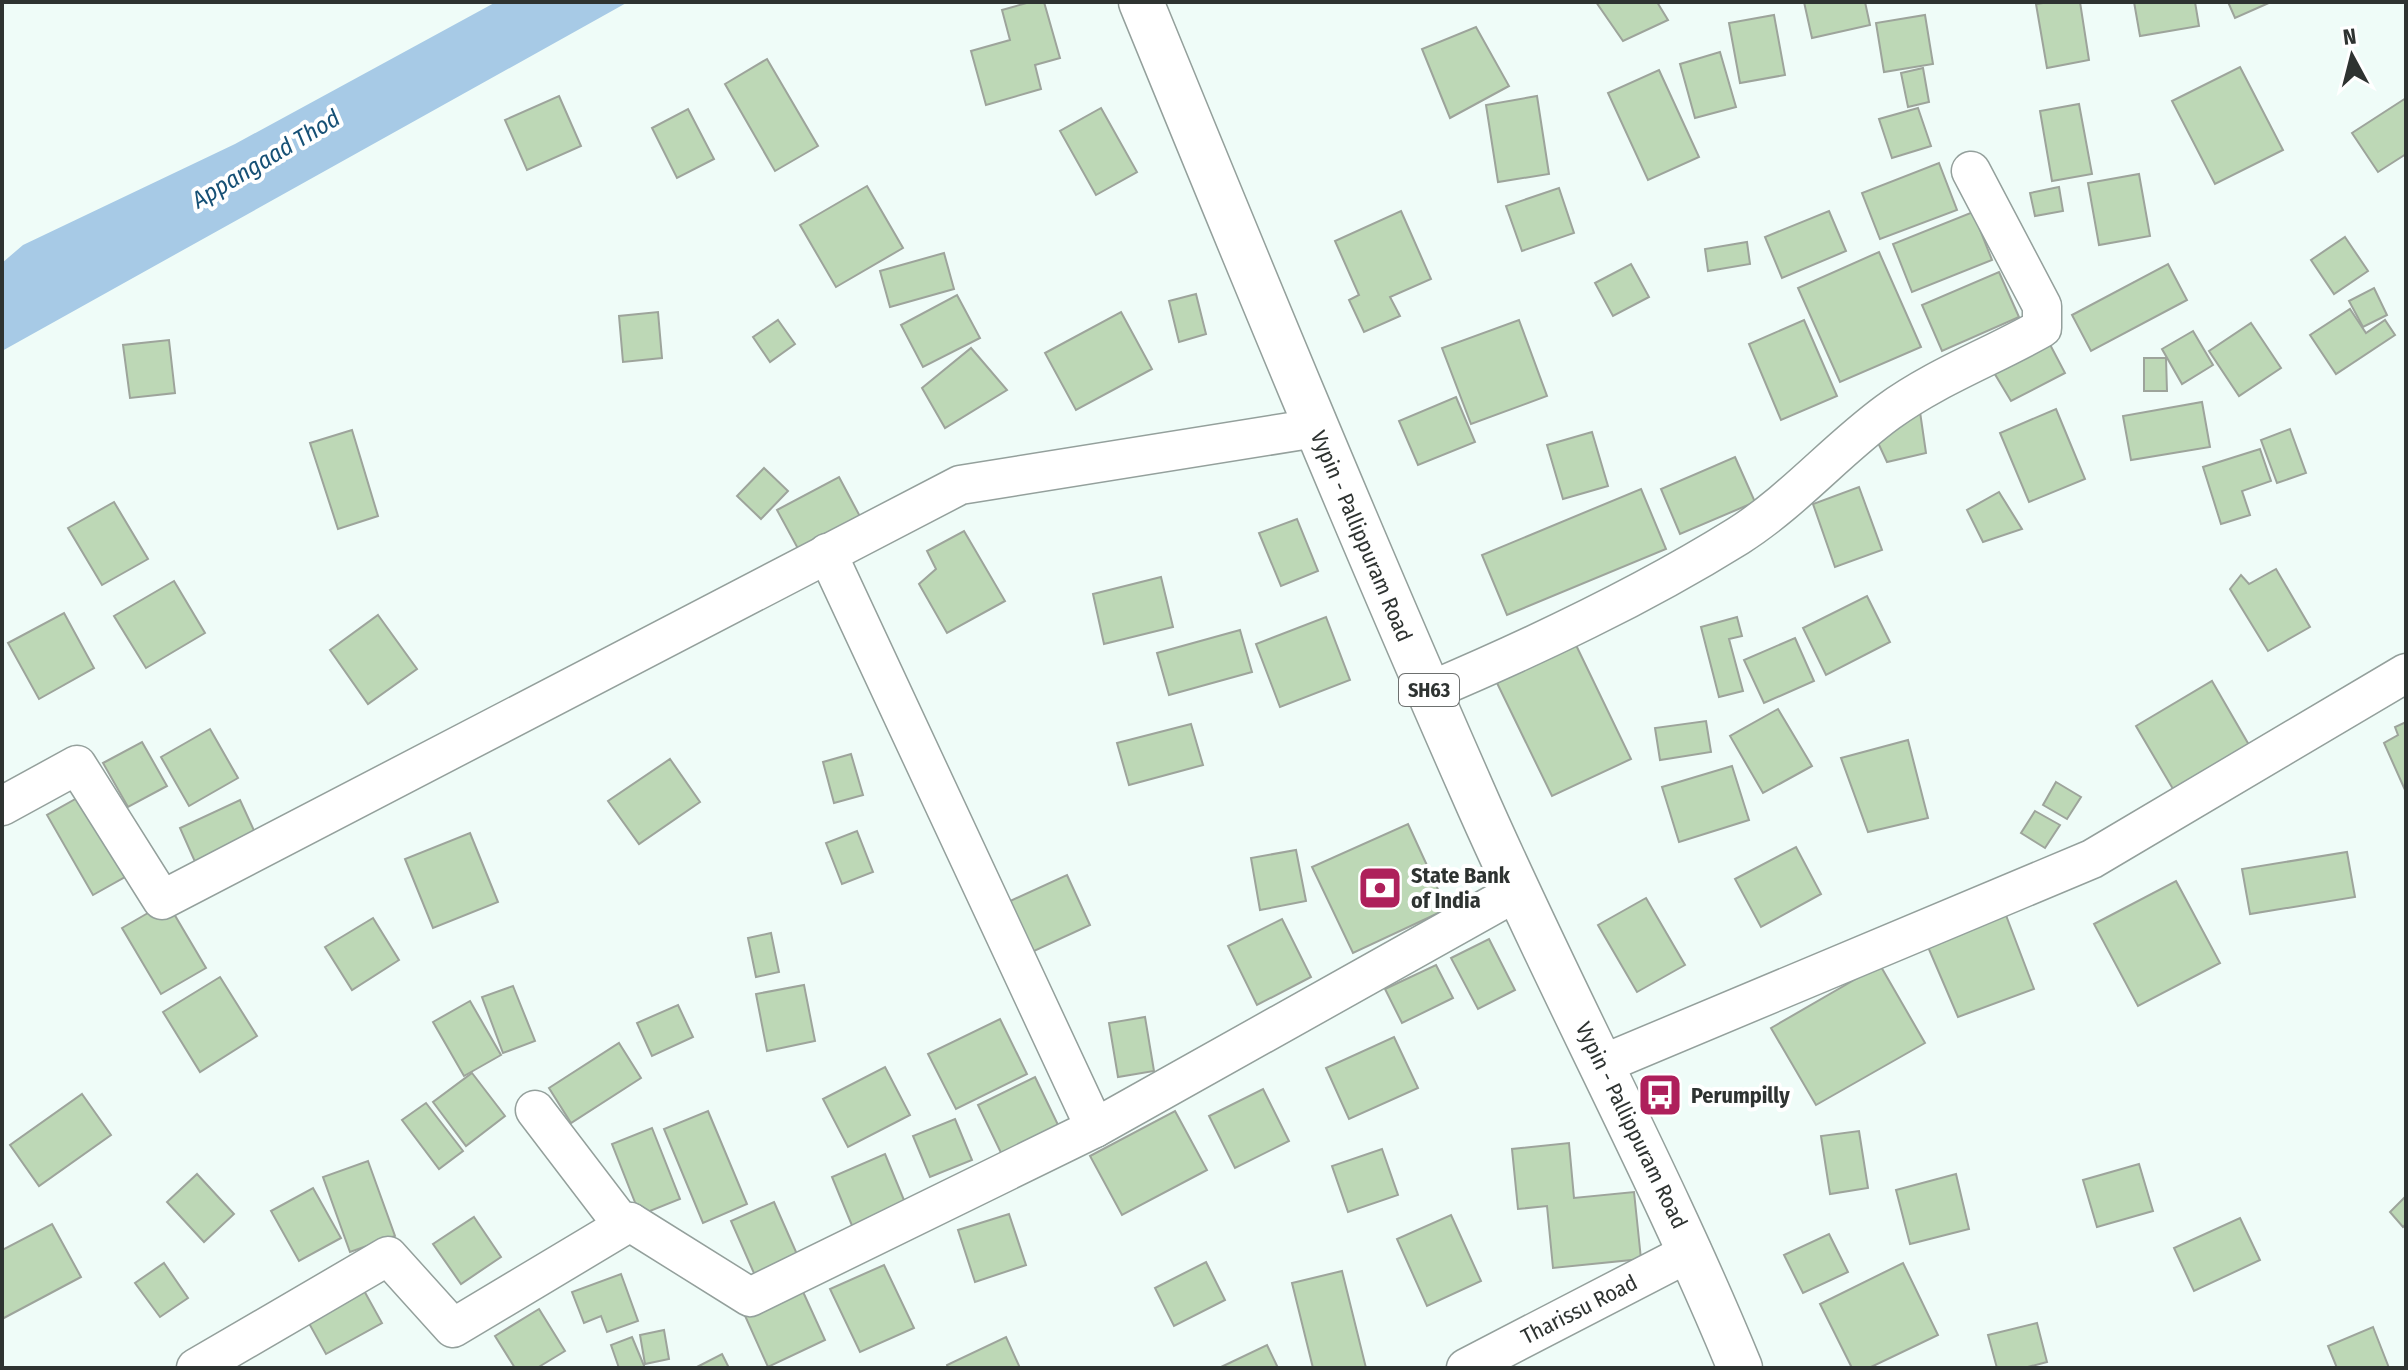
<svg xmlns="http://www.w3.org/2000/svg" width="2408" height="1370" viewBox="0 0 2408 1370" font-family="'Fira Sans Condensed',sans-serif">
<rect width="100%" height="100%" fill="#effcf8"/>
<path fill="#a7cae6" d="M496,2H628L2,351V263L23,245L235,144Z"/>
<g fill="#bdd8b6" stroke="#9da49b" stroke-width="2">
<path d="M1030,2H1044L1060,58L1035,65L1041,89L986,105L971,51L1010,40L1002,10Z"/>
<path d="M1596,2H1657L1668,20L1623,41Z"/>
<path d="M1804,2H1865L1870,25L1812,38Z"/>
<path d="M2050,2H2080L2089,60L2047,68L2036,4Z"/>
<path d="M2134,2H2195L2199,26L2140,36Z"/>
<path d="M2228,2H2271L2235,18Z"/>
<path d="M1774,15L1785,75L1740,83L1729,23Z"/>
<path d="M1925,15L1933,64L1884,72L1876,23Z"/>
<path d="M1476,27L1509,86L1450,118L1422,49Z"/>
<path d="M1720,52L1736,107L1695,118L1680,64Z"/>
<path d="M767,59L818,146L775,171L725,84Z"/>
<path d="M2240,67L2283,150L2215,184L2172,101Z"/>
<path d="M1923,68L1929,102L1908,107L1901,73Z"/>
<path d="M1659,70L1699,157L1648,180L1608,93Z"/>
<path d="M559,96L581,146L527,170L505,120Z"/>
<path d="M1537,96L1549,174L1498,182L1486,105Z"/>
<path d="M2406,98V154L2378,172L2352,133Z"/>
<path d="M2079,104L2092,174L2052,181L2040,111Z"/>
<path d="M1101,108L1137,172L1096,195L1060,131Z"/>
<path d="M1918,108L1931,146L1892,158L1879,119Z"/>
<path d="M688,109L714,159L677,178L652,128Z"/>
<path d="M1939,163L1957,210L1880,239L1862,193Z"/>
<path d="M2139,174L2150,236L2099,245L2088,183Z"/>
<path d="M867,186L903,248L836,287L800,225Z"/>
<path d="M2059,187L2063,211L2035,216L2030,193Z"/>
<path d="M1559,188L1574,233L1522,251L1506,206Z"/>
<path d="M1401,211L1431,279L1390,297L1400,316L1364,332L1349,300L1359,295L1335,241Z"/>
<path d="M1829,211L1846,251L1782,278L1765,237Z"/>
<path d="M1973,212L1992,260L1912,292L1893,244Z"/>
<path d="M2345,237L2368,271L2334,294L2311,260Z"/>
<path d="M1747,242L1750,264L1708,271L1705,249Z"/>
<path d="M1879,252L1921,347L1840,382L1798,288Z"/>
<path d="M944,253L954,289L890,307L880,271Z"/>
<path d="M1631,264L1649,297L1613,316L1595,283Z"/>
<path d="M2168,264L2187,300L2091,351L2072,315Z"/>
<path d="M1999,272L2019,317L1942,351L1922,305Z"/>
<path d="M2374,288L2387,315L2363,327L2349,301Z"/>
<path d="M1196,294L1206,334L1179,342L1169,301Z"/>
<path d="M957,295L980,338L923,367L901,325Z"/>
<path d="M2350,309L2366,333L2385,320L2395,335L2336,374L2310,335Z"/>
<path d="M658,312L662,358L623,362L619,316Z"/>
<path d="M1121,312L1152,369L1076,410L1045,353Z"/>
<path d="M778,320L795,344L770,362L753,337Z"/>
<path d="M1519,320L1547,396L1471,424L1442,348Z"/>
<path d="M1804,320L1837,396L1781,420L1749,344Z"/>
<path d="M2251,323L2281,368L2239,396L2209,351Z"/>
<path d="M2193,331L2213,365L2182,384L2162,349Z"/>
<path d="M2045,335L2065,373L2011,401L1990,366Z"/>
<path d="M169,340L175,393L130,398L123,345Z"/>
<path d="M971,348L1007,390L945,428L922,388Z"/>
<path d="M2144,358H2166L2167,391H2144Z"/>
<path d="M1456,397L1475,442L1418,465L1399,421Z"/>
<path d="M2202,402L2210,447L2131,460L2123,416Z"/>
<path d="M1919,405L1926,453L1887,462L1873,432Z"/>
<path d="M2056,409L2085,479L2029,502L2000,433Z"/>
<path d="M2290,429L2306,473L2277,483L2261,440Z"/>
<path d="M352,430L378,516L338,529L310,443Z"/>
<path d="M1592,432L1608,486L1563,499L1547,445Z"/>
<path d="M2260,449L2271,481L2242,491L2250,515L2221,524L2203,467Z"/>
<path d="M1735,457L1755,502L1680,534L1661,489Z"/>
<path d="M764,468L788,491L761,519L737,496Z"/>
<path d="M839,477L864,524L802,556L777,510Z"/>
<path d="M1859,487L1882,550L1835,567L1813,504Z"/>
<path d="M1641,489L1666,549L1507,615L1482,555Z"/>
<path d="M1999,492L2022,529L1983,542L1967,510Z"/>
<path d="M114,502L148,559L102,585L68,528Z"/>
<path d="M1297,519L1318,571L1281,586L1259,533Z"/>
<path d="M964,531L1005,601L947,633L919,584L936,569L927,551Z"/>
<path d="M2276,569L2310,627L2268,651L2230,589L2241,575L2249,584Z"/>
<path d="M1161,577L1173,627L1104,644L1093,594Z"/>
<path d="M174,581L205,633L146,668L114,616Z"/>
<path d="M1867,596L1890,642L1826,675L1803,628Z"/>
<path d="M64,613L94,668L39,699L8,643Z"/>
<path d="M378,615L417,669L368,704L330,650Z"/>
<path d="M1326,617L1350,680L1280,707L1256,644Z"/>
<path d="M1737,617L1742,636L1729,639L1743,691L1719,697L1701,627Z"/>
<path d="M1240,630L1252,672L1169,695L1157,653Z"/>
<path d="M1795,638L1814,681L1764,703L1744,660Z"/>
<path d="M1575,643L1631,759L1552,796L1496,681Z"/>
<path d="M2212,681L2249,745L2173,789L2136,726Z"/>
<path d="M1778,709L1812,766L1763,793L1730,736Z"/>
<path d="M1706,721L1711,752L1660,760L1655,728Z"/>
<path d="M2406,722V789L2405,790L2384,743L2398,735L2395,727Z"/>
<path d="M1191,724L1203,765L1129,785L1117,743Z"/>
<path d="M210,729L238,778L189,806L161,757Z"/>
<path d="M1908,740L1928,818L1868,832L1841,758Z"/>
<path d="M142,742L167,786L128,807L103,763Z"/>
<path d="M851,754L863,795L834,803L823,762Z"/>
<path d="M670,759L700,802L639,844L608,801Z"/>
<path d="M1732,766L1749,820L1679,842L1662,787Z"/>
<path d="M2056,782L2081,797L2067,819L2043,805Z"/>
<path d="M86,793L132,873L93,895L47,815Z"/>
<path d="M240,800L257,837L196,864L180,828Z"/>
<path d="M2035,811L2060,825L2045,848L2021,833Z"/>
<path d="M1408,824L1447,909L1353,953L1312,867Z"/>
<path d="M857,831L873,872L842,884L826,843Z"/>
<path d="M470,833L498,902L433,928L405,859Z"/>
<path d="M1796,847L1821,894L1761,927L1735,879Z"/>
<path d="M1296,850L1306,901L1260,910L1251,858Z"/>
<path d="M2347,852L2355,897L2250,914L2242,869Z"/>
<path d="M1067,875L1090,925L1032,952L1008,902Z"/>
<path d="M2176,881L2220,963L2138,1006L2094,924Z"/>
<path d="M1646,898L1685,965L1637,992L1598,925Z"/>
<path d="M167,902L206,968L161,994L122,928Z"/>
<path d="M2004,910L2034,989L1958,1017L1925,940Z"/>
<path d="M373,918L399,960L352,990L325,947Z"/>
<path d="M1282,919L1311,977L1257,1005L1228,946Z"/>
<path d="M771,933L779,972L756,977L748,938Z"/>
<path d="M1489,939L1515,990L1478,1009L1451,958Z"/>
<path d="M1436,965L1453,998L1402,1023L1385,989Z"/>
<path d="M1880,965L1925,1043L1816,1105L1771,1028Z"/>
<path d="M220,977L257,1036L200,1072L163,1012Z"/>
<path d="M804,985L815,1041L767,1051L756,994Z"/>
<path d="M513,986L535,1041L503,1053L482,997Z"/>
<path d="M470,1001L501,1055L464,1076L433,1022Z"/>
<path d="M678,1005L693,1037L652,1056L637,1023Z"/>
<path d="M1145,1017L1154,1071L1118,1077L1109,1023Z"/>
<path d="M1000,1019L1027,1074L956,1109L928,1054Z"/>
<path d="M1394,1037L1418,1088L1349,1119L1326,1068Z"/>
<path d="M619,1043L641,1078L571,1123L549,1088Z"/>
<path d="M885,1067L910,1115L848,1147L823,1099Z"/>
<path d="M472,1073L505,1116L466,1146L433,1102Z"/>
<path d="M1035,1077L1060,1129L1003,1157L978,1105Z"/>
<path d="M1263,1089L1289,1141L1235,1168L1209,1116Z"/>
<path d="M82,1094L111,1135L39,1186L10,1145Z"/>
<path d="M426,1103L463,1151L439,1169L402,1120Z"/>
<path d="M708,1111L747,1204L703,1223L664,1129Z"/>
<path d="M1175,1111L1207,1170L1122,1215L1090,1156Z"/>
<path d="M955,1119L972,1160L930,1177L913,1136Z"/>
<path d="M652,1128L680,1199L640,1215L612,1144Z"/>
<path d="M1859,1131L1868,1188L1830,1194L1821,1136Z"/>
<path d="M1569,1143L1574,1198L1634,1192L1641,1259L1553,1268L1547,1206L1518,1209L1512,1149Z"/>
<path d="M1382,1149L1398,1195L1348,1212L1332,1166Z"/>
<path d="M885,1154L906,1205L853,1228L832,1177Z"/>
<path d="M368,1161L395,1236L350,1252L323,1177Z"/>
<path d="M2139,1164L2153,1211L2097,1227L2083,1180Z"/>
<path d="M197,1174L234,1214L204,1242L167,1202Z"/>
<path d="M1956,1174L1969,1229L1910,1244L1896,1190Z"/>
<path d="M313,1188L341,1238L299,1261L271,1211Z"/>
<path d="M2406,1196V1224L2403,1227L2390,1212Z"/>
<path d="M774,1202L800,1261L757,1280L731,1221Z"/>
<path d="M1009,1214L1026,1265L975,1282L958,1230Z"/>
<path d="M1451,1215L1481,1281L1427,1306L1397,1239Z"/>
<path d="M474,1217L501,1257L461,1284L433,1244Z"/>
<path d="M2240,1218L2260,1260L2194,1291L2174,1248Z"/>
<path d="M52,1224L81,1277L2,1319V1250Z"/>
<path d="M1829,1234L1848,1272L1803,1293L1784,1255Z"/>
<path d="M1206,1262L1225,1300L1174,1326L1155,1288Z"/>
<path d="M164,1263L188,1298L160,1317L135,1283Z"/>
<path d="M1903,1263L1938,1335L1869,1368H1852L1820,1304Z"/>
<path d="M884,1265L914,1328L860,1352L830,1289Z"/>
<path d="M1342,1271L1366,1368H1313L1292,1283Z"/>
<path d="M621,1274L638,1321L607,1332L601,1316L584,1323L572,1292Z"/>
<path d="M799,1283L825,1340L768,1367L742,1309Z"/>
<path d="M362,1287L382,1323L326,1354L306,1318Z"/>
<path d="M539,1309L565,1351L537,1368H515L495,1336Z"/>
<path d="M2037,1323L2047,1362L2024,1368H1997L1988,1335Z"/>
<path d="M2373,1327L2389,1368H2337L2328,1346Z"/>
<path d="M664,1330L669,1359L645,1364L640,1335Z"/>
<path d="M632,1337L645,1368H619L611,1345Z"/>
<path d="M1006,1337L1020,1368H948L947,1365Z"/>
<path d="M1267,1345L1278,1368H1219Z"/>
<path d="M722,1354L729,1368H695Z"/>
</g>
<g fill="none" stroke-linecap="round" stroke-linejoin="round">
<g stroke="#94a09c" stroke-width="41">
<g id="minor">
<path d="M827,553L1095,1128"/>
<path d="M1430,691C1536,646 1640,597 1738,536C1793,501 1836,450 1888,412C1936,377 1991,357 2042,328V306L1971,171"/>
<path d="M2,806L77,765L162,900L960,485L1316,428"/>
<path d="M1603,1064L2092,859L2406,673"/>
<path d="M535,1110L622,1224L630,1222"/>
<path d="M196,1368L388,1256L453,1328L630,1222L750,1297L1095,1128L1518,891"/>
<path d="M1466,1368L1692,1251"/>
</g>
</g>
<g stroke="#94a09c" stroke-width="47">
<path id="major" d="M1141,2C1249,266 1357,529 1472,790C1557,985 1659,1171 1740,1368"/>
</g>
<use href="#minor" stroke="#fff" stroke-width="38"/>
<use href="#major" stroke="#fff" stroke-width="44"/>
</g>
<defs>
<g id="bank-square" transform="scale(2.3)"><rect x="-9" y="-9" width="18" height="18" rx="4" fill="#ae205b" stroke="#fff"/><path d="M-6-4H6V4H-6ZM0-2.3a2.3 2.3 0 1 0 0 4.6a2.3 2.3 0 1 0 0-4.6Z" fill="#fff"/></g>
<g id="bus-square" transform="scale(2.3)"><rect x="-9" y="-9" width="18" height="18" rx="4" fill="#ae205b" stroke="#fff"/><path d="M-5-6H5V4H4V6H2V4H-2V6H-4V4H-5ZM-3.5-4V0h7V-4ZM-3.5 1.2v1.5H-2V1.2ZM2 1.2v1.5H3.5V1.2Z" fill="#fff"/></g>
</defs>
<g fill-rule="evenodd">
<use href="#bank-square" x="1380" y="888"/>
<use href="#bus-square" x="1660" y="1095"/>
</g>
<g text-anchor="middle" stroke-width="8" stroke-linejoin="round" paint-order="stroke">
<rect fill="#fff" stroke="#6d706f" stroke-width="2" x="1399" y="674" width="60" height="32" rx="6"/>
<g font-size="20" font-weight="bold" fill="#2e3331">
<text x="1429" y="697">SH63</text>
</g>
<g font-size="22" fill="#2e3331" stroke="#fff">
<text transform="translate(1362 536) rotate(67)" y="8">Vypin - Pallippuram Road</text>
<text transform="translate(1632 1125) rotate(64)" y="8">Vypin - Pallippuram Road</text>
<text transform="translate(1579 1309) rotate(-27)" y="8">Tharissu Road</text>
</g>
<g font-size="22" font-weight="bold" fill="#2e3331" stroke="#fff" text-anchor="start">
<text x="1411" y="883">State Bank<tspan x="1411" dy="25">of India</tspan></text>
<text x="1691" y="1103">Perumpilly</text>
</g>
<g font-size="24" font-style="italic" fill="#165075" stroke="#fff">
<text transform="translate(266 159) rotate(-31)" y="8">Appangaad Thod</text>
</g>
</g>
<rect width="2408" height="1370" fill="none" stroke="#2e3331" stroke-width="8"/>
<g transform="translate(2352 56) rotate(353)" stroke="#ffffff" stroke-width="6" paint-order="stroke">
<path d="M0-6L14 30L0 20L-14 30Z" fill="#2e3331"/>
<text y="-12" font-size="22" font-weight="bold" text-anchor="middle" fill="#2e3331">N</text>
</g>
</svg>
